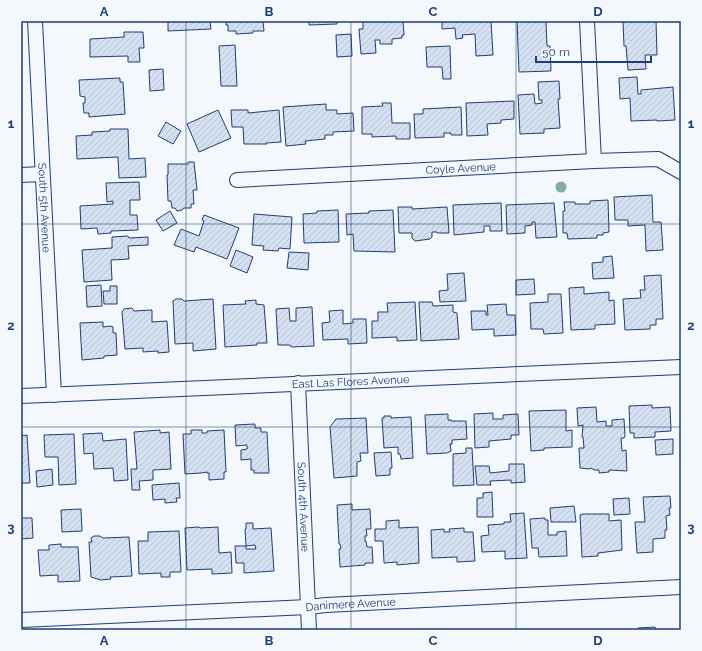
<svg xmlns="http://www.w3.org/2000/svg" width="702" height="651" viewBox="0 0 702 651" font-family="Raleway,sans-serif">
<defs>
<pattern id="building-hatch" width="6" height="6" patternUnits="userSpaceOnUse"><rect width="6" height="6" fill="#d5e0f0"/><path d="M-1 1l2-2M0 6l6-6M5 7l2-2" fill="none" stroke="#b6c1d1"/></pattern>
</defs>
<rect width="100%" height="100%" fill="#f4f7fb"/>
<g fill="url(#building-hatch)" stroke="#1d3f73">
<path d="M168,21H210L211,29L168,31Z"/>
<path d="M226,21H263L264,31H253V33L236,34V31H228V25H226Z"/>
<path d="M309,21H337V24L309,25Z"/>
<path d="M363,21H403L404,35H402V38L392,39V44H380V40H375L376,53L361,54L359,29H363Z"/>
<path d="M442,21H491L493,55L476,56L475,34L462,35L463,38L456,39L455,28L442,29Z"/>
<path d="M517,21H546L547,46H550L551,71L519,72Z"/>
<path d="M623,21H656L657,55H645L646,69L628,70L626,46H624Z"/>
<path d="M124,32H143L144,48H139L140,62H128V56L90,57V39L124,37Z"/>
<path d="M351,34L352,56L337,57L336,35Z"/>
<path d="M235,45L237,86H221L219,46Z"/>
<path d="M450,46L451,79H443L442,67H427L426,47Z"/>
<path d="M163,69L164,90L150,91L149,70Z"/>
<path d="M637,77L638,94H641V90L673,87L675,120L657,121V120L631,121L630,98L620,99L619,78Z"/>
<path d="M120,78V82H123L125,114L89,117V113H84L83,103H85V97L80,96L79,80Z"/>
<path d="M559,81L560,99H558L560,128L544,129V133L520,134L518,95L534,94L535,104L542,103V100H539L538,82Z"/>
<path d="M514,101V119L501,120V123L487,124L488,135L467,136L466,103Z"/>
<path d="M382,103H391L392,123H410V139H396V136L372,137V134H362V107L383,106Z"/>
<path d="M326,104V110H337V114L353,113L354,131L333,132V135H325V139L305,141L306,144L286,146L283,107Z"/>
<path d="M461,107L462,135H451V133H444V137L415,138L414,114H423V109Z"/>
<path d="M218,110L231,138L199,152L187,124Z"/>
<path d="M231,110H248V113L279,110L281,142L266,143L267,144H244L243,127H232Z"/>
<path d="M166,122L181,131L173,144L158,136Z"/>
<path d="M110,129H128L129,159L145,158L146,177L119,178L118,157L77,159L76,136L92,135V132L110,131Z"/>
<path d="M188,162H194L197,190H193L194,204H191V208H184L182,210L177,211L175,208H172L171,201H168L167,175H168V164H188Z"/>
<path d="M139,182L140,200H130V215H137L138,230L111,231V233L98,234L97,228L81,229L80,206L113,204V201L107,202L106,183Z"/>
<path d="M652,195L653,222H661L663,250L646,251L645,225L628,226V220H615L614,197Z"/>
<path d="M608,200L609,232L603,233V235H597V238L568,239L567,233H563V211H565L564,202H575V204H590V201Z"/>
<path d="M501,203L502,231H490V226H484V232L454,235L453,205Z"/>
<path d="M554,203L557,237L536,238L535,222H532V225L525,226V233L507,234L506,205Z"/>
<path d="M398,207H412V209L447,207L449,233H437V232H432V237L430,239L415,241L412,238V233H399Z"/>
<path d="M338,210L339,242L304,243L303,214L317,213V211Z"/>
<path d="M393,210L395,252L354,251L353,234L347,235L346,214L369,213V211Z"/>
<path d="M170,211L177,223L163,231L156,220Z"/>
<path d="M254,214L292,217L290,249L279,248L278,251L263,250L264,246L252,245Z"/>
<path d="M204,215L239,228L227,259L196,247L194,252L174,245L181,229L199,236L204,221L202,220Z"/>
<path d="M128,236L129,238L148,237V245L128,246L129,259L111,260L112,280L84,282L82,250L112,248V237Z"/>
<path d="M236,250L253,257L247,273L230,266Z"/>
<path d="M289,252L309,253L308,270L287,268Z"/>
<path d="M612,256L614,278L593,279L592,263L603,262V257Z"/>
<path d="M464,273L466,301L440,302L439,291L448,290L447,274Z"/>
<path d="M661,275L663,319H656V325H650V329L625,330L623,299L641,298L640,290H645L644,276Z"/>
<path d="M534,279L535,294L516,295V280Z"/>
<path d="M101,285L102,306L87,307L86,286Z"/>
<path d="M110,286H117V304H104L103,291H110Z"/>
<path d="M584,287V294L609,292V301L614,300L615,324L595,325V329L571,330L569,288Z"/>
<path d="M548,294H561L563,333L544,334L543,329H531L530,303L548,302Z"/>
<path d="M176,299H182L184,301L213,299L216,349L193,351V343L175,344L173,301Z"/>
<path d="M256,300V304L264,305L267,343H257V345L225,347L223,305L246,304L245,301Z"/>
<path d="M415,302L417,340L397,341V337L372,338V321H378V312H388L387,303Z"/>
<path d="M419,302H432L433,306L453,305V312L457,313L459,339L421,341Z"/>
<path d="M506,304L507,315H515L516,335L494,336V329L472,330L471,311H486V315H488L487,305Z"/>
<path d="M312,307L314,346L291,347L290,345H278L276,309L289,308L290,321H296V308Z"/>
<path d="M132,308L134,311L152,310V322L167,321L169,352L158,353V351L143,352V348L125,349L122,312L124,309Z"/>
<path d="M343,310V324L353,323V319H366L367,343L348,344V339L323,340L322,323L330,322L329,311Z"/>
<path d="M103,322V327L111,326L113,327V333H116L117,355L104,356V358L82,360L80,323Z"/>
<path d="M652,405V408L670,407L671,431L655,432V437L634,438V433H630L629,406Z"/>
<path d="M596,407L597,422L606,421V426H612V420L624,419L625,436L624,438H621L622,451L626,450L627,471L609,470V472L599,473V470H594L591,468L589,469L580,468L579,448H584L583,437H582L583,425L578,426L577,408Z"/>
<path d="M566,410V431L572,430V447L544,448V450L531,451L529,411Z"/>
<path d="M493,413V419H503V415L518,414L519,435H511V439L489,441V447L475,448L474,414Z"/>
<path d="M448,414V420H451V421H466L467,439L452,440V444H450L451,451L447,453L427,454L425,415Z"/>
<path d="M384,416H391V418L411,417L413,458L401,459L400,454H398V447L384,448L382,418H384Z"/>
<path d="M366,418L368,453H360L361,461L357,462V476L334,478L330,427L336,419Z"/>
<path d="M255,424V428H261V432H267L269,473H254V470H251V459L241,460V450L247,449V445L236,446L235,425Z"/>
<path d="M160,430V433L169,432L171,469L153,470V480L139,481L140,490H132L131,469H137L134,432Z"/>
<path d="M191,430H202V433H207V431L224,430L226,472H224V479L209,480V473H207V472L201,473L185,474L183,434H191Z"/>
<path d="M102,433L103,441L126,439L128,480L114,481L113,468L94,469L93,453L84,454L83,434Z"/>
<path d="M74,434L76,484L59,485L58,457H45L44,435Z"/>
<path d="M27,435L30,483H21V436Z"/>
<path d="M673,439V454L656,455L655,440Z"/>
<path d="M466,448H472L474,485L453,486V454L466,453Z"/>
<path d="M391,452L392,468H390V475L376,476L374,453Z"/>
<path d="M509,464H524L525,482L511,483V480L490,481L491,485H477L475,466H489L490,473L509,471Z"/>
<path d="M52,469L53,485L37,487L36,471Z"/>
<path d="M179,483L180,498H176L177,502L165,503V499L153,500L152,485Z"/>
<path d="M492,492L493,517H477V498H483V493Z"/>
<path d="M670,496L671,508H669L670,515L666,516L667,530H665V538L653,539V552L637,553L635,522H645L643,497Z"/>
<path d="M629,498L630,514L614,515L613,499Z"/>
<path d="M352,504V510L370,509L371,529H366L367,536H365V541H366L367,547H372L373,563H365V565L340,567L339,549H341L340,544H339L337,505Z"/>
<path d="M574,506L576,522H551L550,508Z"/>
<path d="M81,509L82,531L62,532L61,510Z"/>
<path d="M524,513L527,558L505,559V551L482,552L481,536L489,535L488,525L504,524V522H511L510,514Z"/>
<path d="M583,514H609V521L621,520L622,550L598,553V556L582,557L580,515Z"/>
<path d="M21,518H32L33,538L21,539Z"/>
<path d="M545,518V520H548V535H557V532L566,531L567,556L539,557L538,548H532L530,519Z"/>
<path d="M399,520V528L418,527L419,563L397,565V562L384,563L383,541H375V529H386V521Z"/>
<path d="M246,523H253V529L271,528L274,571L244,573V563H236L235,546H246V549H256L255,545L246,546L245,529H246Z"/>
<path d="M199,527L200,528L218,527L219,553L231,552L232,573L212,574V569L187,570L185,528Z"/>
<path d="M464,528V532H473L475,561L457,562V557L432,558L431,530L444,529V532H450L449,529Z"/>
<path d="M179,531L181,572H170V577H161V573L139,574L138,541H148V532Z"/>
<path d="M94,536H100L103,538L129,537L132,576L110,577L111,579L101,580L91,577L89,542H92L91,538Z"/>
<path d="M61,544V547H78L80,581L58,582V575L40,576L38,550H49V545Z"/>
<path d="M655,627L656,630H638V628Z"/>
</g>
<g fill="none" stroke-linecap="round" stroke-linejoin="round">
<g stroke="#1d3f73" stroke-width="16">
<g id="minor">
<path id="s1" d="M35,21L54,395"/>
<path d="M587,21L594,161"/>
<path d="M21,175L42,174"/>
<path id="s2" d="M237,180L594,161L658,159L681,172"/>
<path id="s3" d="M298,383L309,630"/>
<path id="s4" d="M21,396L681,367"/>
<path id="s5" d="M21,620L308,607L326,605L681,587"/>
</g>
</g>
<use href="#minor" stroke="#f4f7fb" stroke-width="14"/>
</g>
<circle fill="#86aba6" cx="561" cy="187" r="5.5"/>
<path fill="none" stroke="#1d3f73" stroke-width="1" stroke-opacity="0.55" d="M186,21V630M351,21V630M516,21V630M21,224H681M21,427H681"/>
<g text-anchor="middle" stroke-width="3" stroke-linejoin="round" paint-order="stroke">
<g font-size="11" fill="#1d3f73" stroke="#f4f7fb">
<text dy="4" stroke="none"><textPath href="#s2" startOffset="224">Coyle Avenue</textPath></text>
<text dy="4" stroke="none"><textPath href="#s1" startOffset="187">South 5th Avenue</textPath></text>
<text dy="4" stroke="none"><textPath href="#s4" startOffset="330">East Las Flores Avenue</textPath></text>
<text dy="4" stroke="none"><textPath href="#s3" startOffset="124">South 4th Avenue</textPath></text>
<text dy="4" stroke="none"><textPath href="#s5" startOffset="330">Danimere Avenue</textPath></text>
</g>
</g>
<rect width="702" height="651" fill="none" stroke="#f4f7fb" stroke-width="44"/>
<path d="M536 56v6h115v-6" fill="none" stroke="#1d3f73" stroke-width="2"/>
<text x="542" y="56" font-size="12" fill="#1d3f73" stroke="#f4f7fb" stroke-width="3" paint-order="stroke">50 m</text>
<rect x="22" y="22" width="658" height="607" fill="none" stroke="#1d3f73" stroke-width="1.5"/>
<g font-size="13" text-anchor="middle" font-weight="bold" fill="#1d3f73">
<text x="104" y="16">A</text>
<text x="269" y="16">B</text>
<text x="433" y="16">C</text>
<text x="598" y="16">D</text>
<text x="11" y="128">1</text>
<text x="691" y="128">1</text>
<text x="11" y="330">2</text>
<text x="691" y="330">2</text>
<text x="11" y="532">3</text>
<text x="691" y="532">3</text>
<text x="104" y="645">A</text>
<text x="269" y="645">B</text>
<text x="433" y="645">C</text>
<text x="598" y="645">D</text>
</g>
</svg>
